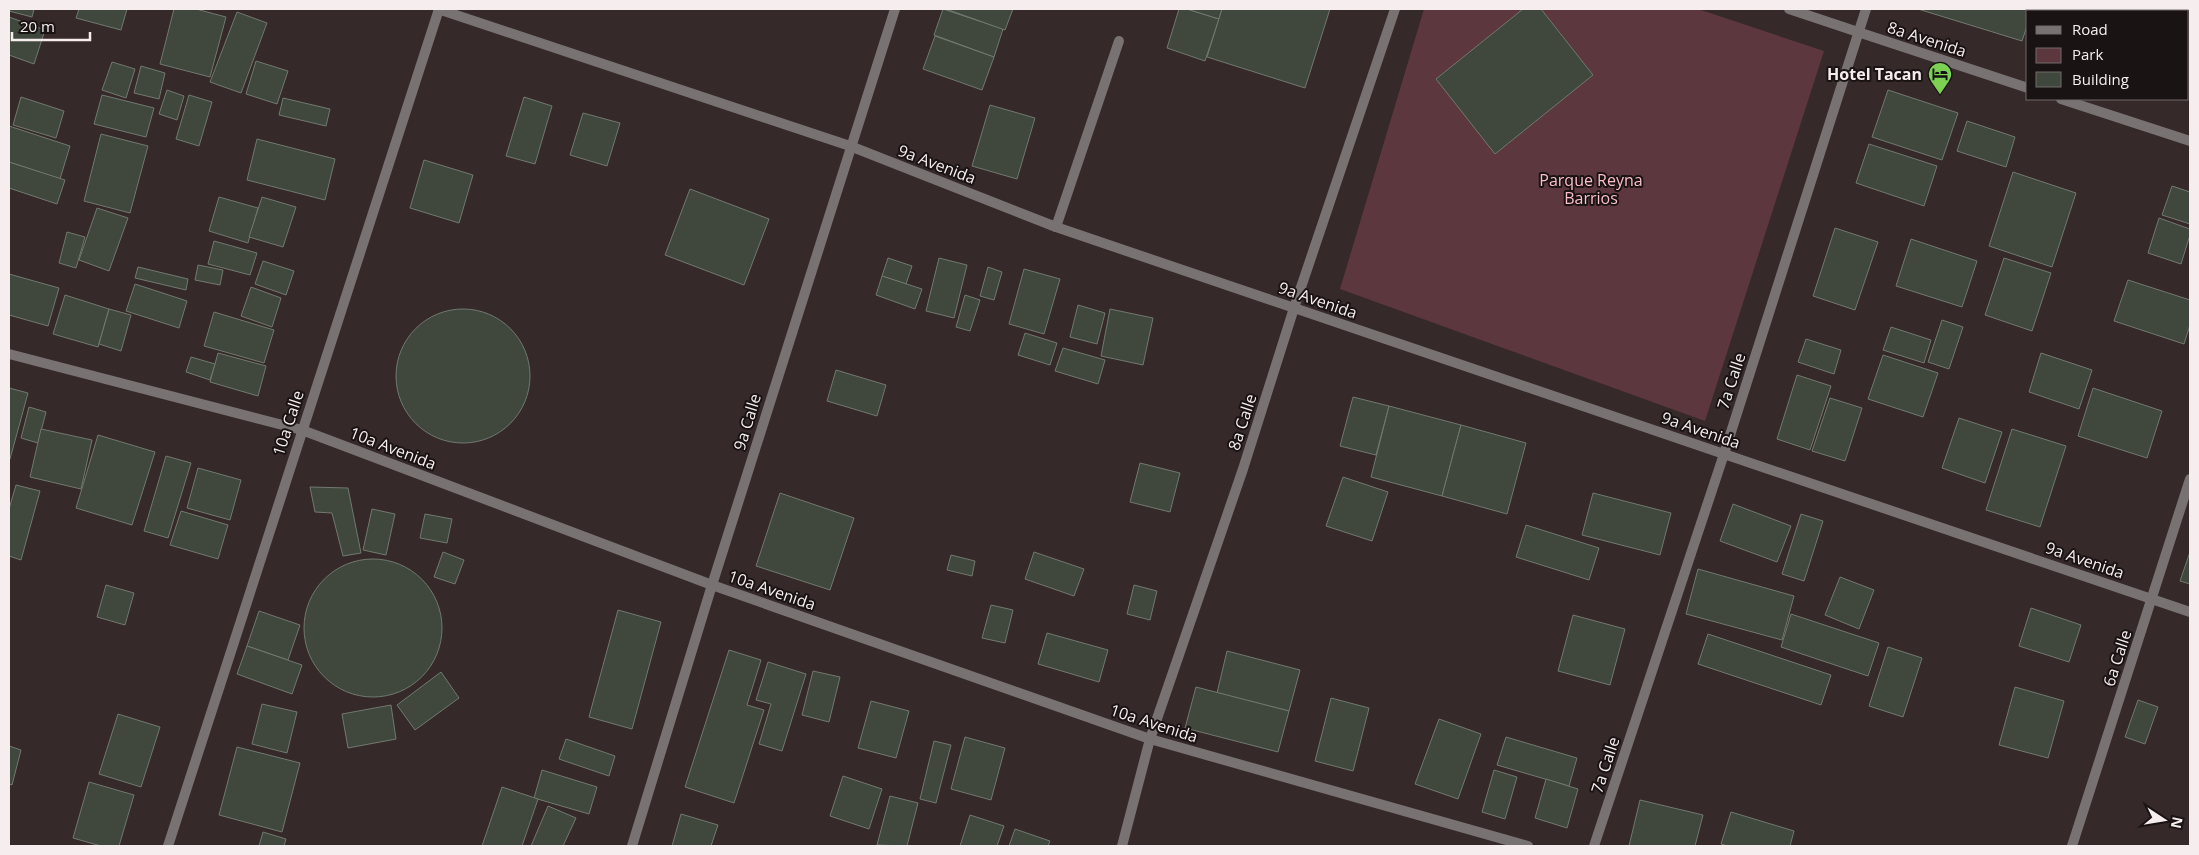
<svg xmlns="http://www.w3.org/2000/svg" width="2199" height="855" viewBox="0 0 2199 855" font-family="'Open Sans',sans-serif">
<rect width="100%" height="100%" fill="#36292a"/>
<path fill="#5d373e" d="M1424,9H1698L1824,51L1705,421L1340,289Z"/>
<g fill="#40483d" stroke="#71796e">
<path d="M9,9H34L32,17L9,11Z"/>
<path d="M79,9H127L121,30L76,18Z"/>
<path d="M174,9H196L226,17L210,77L160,64Z"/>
<path d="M943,9L1003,29L994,57L934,35Z"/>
<path d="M946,9H1013L1005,30Z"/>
<path d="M1179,9H1187L1219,19L1205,61L1167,48Z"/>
<path d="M1187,9H1222L1219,19Z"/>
<path d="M1222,9H1330L1305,88L1207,57Z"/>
<path d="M1523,9H1541L1593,75L1495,154L1436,79Z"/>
<path d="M1918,9H2032L2031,11H2028V23L2022,41Z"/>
<path d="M237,12L267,23L241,93L210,82Z"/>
<path d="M9,17L45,30L34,64L9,55Z"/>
<path d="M935,36L994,57L982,90L923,69Z"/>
<path d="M256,61L288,71L277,104L246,94Z"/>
<path d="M112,62L135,69L126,98L102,90Z"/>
<path d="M141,66L165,73L159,99L134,93Z"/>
<path d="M167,90L184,96L177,120L159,114Z"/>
<path d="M1888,90L1958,113L1942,160L1872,137Z"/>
<path d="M102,95L154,108L146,137L94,124Z"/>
<path d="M189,95L212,102L199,146L176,139Z"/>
<path d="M21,97L64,111L56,138L13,125Z"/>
<path d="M524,97L552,106L535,164L506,156Z"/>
<path d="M283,98L330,109L326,126L279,115Z"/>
<path d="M990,105L1035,118L1017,179L972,166Z"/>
<path d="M583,113L620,123L607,166L570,155Z"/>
<path d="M1967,121L2015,137L2006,167L1957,151Z"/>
<path d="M9,126L70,146L60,179L9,162Z"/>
<path d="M101,134L148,146L130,213L84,201Z"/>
<path d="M257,139L335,159L325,200L247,180Z"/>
<path d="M1869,144L1937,166L1924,206L1856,183Z"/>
<path d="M424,160L473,175L459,223L410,208Z"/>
<path d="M9,162L65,180L57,204L9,188Z"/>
<path d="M2013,172L2076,193L2052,267L1989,246Z"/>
<path d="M2172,186L2190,192V224L2162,215Z"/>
<path d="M690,189L769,219L744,285L665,255Z"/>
<path d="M219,197L258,208L248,243L209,231Z"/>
<path d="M262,197L296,207L283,247L249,237Z"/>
<path d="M97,208L128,218L109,271L79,260Z"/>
<path d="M2159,218L2190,229V235L2181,264L2148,253Z"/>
<path d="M1835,228L1878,242L1855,310L1813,296Z"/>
<path d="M67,232L85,237L76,268L59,263Z"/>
<path d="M1911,239L1977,261L1962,307L1896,286Z"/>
<path d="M214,241L257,253L250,275L208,264Z"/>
<path d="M888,258L912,266L906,284L882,276Z"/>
<path d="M939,258L967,265L954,318L926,311Z"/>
<path d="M2004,258L2051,273L2032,331L1985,315Z"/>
<path d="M263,261L294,271L286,295L255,284Z"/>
<path d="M198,265L223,270L220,285L195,280Z"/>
<path d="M138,267L188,279L186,290L135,278Z"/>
<path d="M988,267L1002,272L994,300L980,296Z"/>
<path d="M1024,269L1060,279L1044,334L1009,324Z"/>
<path d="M9,274L59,288L48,326L9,315Z"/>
<path d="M882,276L922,289L915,309L876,295Z"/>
<path d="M2128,280L2190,300V325L2184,344L2114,321Z"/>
<path d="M135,284L187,301L179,328L126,311Z"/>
<path d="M251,287L281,298L272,327L241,316Z"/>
<path d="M65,295L109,309L98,347L53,334Z"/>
<path d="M965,295L980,300L970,331L956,327Z"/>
<path d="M1078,305L1105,313L1097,344L1070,337Z"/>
<circle cx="463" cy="376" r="67"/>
<path d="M109,309L131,315L121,351L99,344Z"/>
<path d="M1110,309L1153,318L1143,365L1101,356Z"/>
<path d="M214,312L274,330L264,363L204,346Z"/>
<path d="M1942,320L1963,327L1949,369L1928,362Z"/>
<path d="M1891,327L1931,340L1924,363L1883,350Z"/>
<path d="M1025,333L1057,343L1050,365L1018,355Z"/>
<path d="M1806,339L1841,350L1834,374L1798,362Z"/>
<path d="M1063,348L1105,360L1098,384L1055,371Z"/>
<path d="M218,353L266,366L258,396L210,382Z"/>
<path d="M2041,353L2092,370L2079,409L2029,392Z"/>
<path d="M1883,355L1938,373L1923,417L1868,399Z"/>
<path d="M191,357L215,364L210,380L186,372Z"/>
<path d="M836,370L886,385L877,416L827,401Z"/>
<path d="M1797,375L1831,386L1810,450L1777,439Z"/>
<path d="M9,388L28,393L10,459L9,458Z"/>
<path d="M2093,388L2162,411L2147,458L2078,436Z"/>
<path d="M1353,397L1389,406L1376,455L1340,446Z"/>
<path d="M1830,398L1862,408L1845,461L1812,451Z"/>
<path d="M1389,406L1461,425L1442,496L1371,477Z"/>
<path d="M29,407L46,412L38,443L21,438Z"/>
<path d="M1959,418L2002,432L1985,483L1942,468Z"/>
<path d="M1461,425L1526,443L1507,514L1442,496Z"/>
<path d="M41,429L92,440L81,489L30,477Z"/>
<path d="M2012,429L2066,446L2040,527L1986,510Z"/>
<path d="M98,435L155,452L132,525L76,508Z"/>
<path d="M166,456L191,463L168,538L144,531Z"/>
<path d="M1140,463L1180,473L1170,512L1130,502Z"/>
<path d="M198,468L241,480L230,520L187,508Z"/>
<path d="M1343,477L1388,492L1372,541L1326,526Z"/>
<path d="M16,485L40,491L21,560L9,556V509Z"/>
<path d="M310,487L348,488L361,553L343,556L332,513L315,512Z"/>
<path d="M780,493L854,518L830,590L756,566Z"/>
<path d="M1593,493L1671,513L1660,555L1582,535Z"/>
<path d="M1733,504L1791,526L1777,562L1720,541Z"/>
<path d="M372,509L395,514L386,555L363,550Z"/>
<path d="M181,511L228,525L218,559L170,545Z"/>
<path d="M425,514L452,519L447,543L420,538Z"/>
<path d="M1801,514L1823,521L1804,581L1782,574Z"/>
<path d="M1526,525L1599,548L1589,580L1516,557Z"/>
<path d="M443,552L464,560L455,584L434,577Z"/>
<path d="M1034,552L1084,569L1074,596L1025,579Z"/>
<path d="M2190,552V584L2180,581Z"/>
<path d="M951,555L975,561L972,576L947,570Z"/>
<circle cx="373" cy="628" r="69"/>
<path d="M1698,569L1794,596L1782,640L1686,614Z"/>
<path d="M1840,577L1874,590L1859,629L1825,615Z"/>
<path d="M106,585L134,593L125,625L97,617Z"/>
<path d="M1134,585L1157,591L1150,620L1127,614Z"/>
<path d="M991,605L1013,610L1005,643L982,638Z"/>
<path d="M2031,608L2081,625L2069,662L2019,646Z"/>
<path d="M618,610L661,622L632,729L589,717Z"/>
<path d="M259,611L300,625L288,660L247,646Z"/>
<path d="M1791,614L1879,643L1868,676L1781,647Z"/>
<path d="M1573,615L1625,629L1610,685L1558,671Z"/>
<path d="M1047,633L1108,650L1099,682L1038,664Z"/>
<path d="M1708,634L1831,675L1821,705L1698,664Z"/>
<path d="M247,646L302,665L292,694L237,674Z"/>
<path d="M1888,647L1922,658L1903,717L1869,706Z"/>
<path d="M729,650L761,660L747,705L764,710L734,803L685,787Z"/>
<path d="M1227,651L1300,670L1289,711L1217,693Z"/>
<path d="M768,662L806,674L782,751L759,744L771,704L756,700Z"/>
<path d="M813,671L840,677L829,722L802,715Z"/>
<path d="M441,672L459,698L415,730L397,705Z"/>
<path d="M1196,687L1289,711L1278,752L1185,728Z"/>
<path d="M2015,687L2064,701L2048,758L1999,745Z"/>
<path d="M1331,698L1369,708L1353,771L1315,761Z"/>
<path d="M2138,700L2158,707L2145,744L2125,737Z"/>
<path d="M871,701L909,711L896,758L858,748Z"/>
<path d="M262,704L297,712L287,753L252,744Z"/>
<path d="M391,705L396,739L348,748L342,714Z"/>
<path d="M118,714L160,727L141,787L99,774Z"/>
<path d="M1439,719L1481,734L1458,799L1415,784Z"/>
<path d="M965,737L1005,748L991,800L951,789Z"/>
<path d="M1506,737L1577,758L1569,786L1497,765Z"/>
<path d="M566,739L615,756L609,776L559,759Z"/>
<path d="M934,741L951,745L936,803L920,799Z"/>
<path d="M9,746L21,750L12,785L9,784Z"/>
<path d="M237,747L300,763L282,832L219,815Z"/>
<path d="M542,770L597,787L589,814L534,798Z"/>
<path d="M1494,770L1517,777L1505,819L1482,812Z"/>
<path d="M843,776L882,789L869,829L830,816Z"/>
<path d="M1546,779L1578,789L1567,828L1535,818Z"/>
<path d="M89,782L134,795L119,846H101L73,838Z"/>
<path d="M502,787L538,799L522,846H482Z"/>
<path d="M890,796L918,803L907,846L877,845Z"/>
<path d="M1640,800L1703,815L1695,846H1629Z"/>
<path d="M548,806L576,818L563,846H531Z"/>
<path d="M1731,812L1794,831L1790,846H1728L1721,844Z"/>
<path d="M681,814L718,825L711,846H672Z"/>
<path d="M970,815L1004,826L997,846H960Z"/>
<path d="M1015,829L1050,841L1048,846H1009Z"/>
<path d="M263,832L286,839L284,846H259Z"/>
</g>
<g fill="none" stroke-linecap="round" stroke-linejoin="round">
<path stroke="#797273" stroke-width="10" d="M1056,227L1119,41"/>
<g stroke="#797273" stroke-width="10">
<path d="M1858,32L2028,88"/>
<path d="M2061,99L2190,141"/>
<path d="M9,354L302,430L712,585L1150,739L1528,846"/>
<path d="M168,846L439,9"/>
<path d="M1122,846L1150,739L1243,469L1294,308L1395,9"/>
<path d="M1594,846L1724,454L2190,612"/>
<path d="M2072,846L2190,479"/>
</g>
<g stroke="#797273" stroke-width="10">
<path d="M438,9L850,146L1056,227L1724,454L1866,9"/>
<path d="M1789,9L1858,32"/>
<path d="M632,846L712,585L895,9"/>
</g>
</g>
<defs>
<g id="hotel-pin" transform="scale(1.25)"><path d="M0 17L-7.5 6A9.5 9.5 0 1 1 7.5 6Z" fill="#7cd154" stroke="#191314"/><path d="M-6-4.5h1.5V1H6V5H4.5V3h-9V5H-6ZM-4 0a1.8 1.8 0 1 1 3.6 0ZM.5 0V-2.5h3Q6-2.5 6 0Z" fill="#111"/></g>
</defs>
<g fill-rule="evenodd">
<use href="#hotel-pin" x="1940" y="74"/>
</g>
<g text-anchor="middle" stroke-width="4" stroke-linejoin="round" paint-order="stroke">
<g font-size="16" fill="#f6edee" stroke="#191314">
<text transform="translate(1927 39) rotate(18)" y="6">8a Avenida</text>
<text transform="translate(937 164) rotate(21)" y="6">9a Avenida</text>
<text transform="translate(1318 300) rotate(19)" y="6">9a Avenida</text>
<text transform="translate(1731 381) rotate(-72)" y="6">7a Calle</text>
<text transform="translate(747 422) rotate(-73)" y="6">9a Calle</text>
<text transform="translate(1242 422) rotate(-72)" y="6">8a Calle</text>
<text transform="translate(288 423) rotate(-72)" y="6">10a Calle</text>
<text transform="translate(1701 430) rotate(19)" y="6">9a Avenida</text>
<text transform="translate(393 448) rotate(21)" y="6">10a Avenida</text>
<text transform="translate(2085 560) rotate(19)" y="6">9a Avenida</text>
<text transform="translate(772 590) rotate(19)" y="6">10a Avenida</text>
<text transform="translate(2117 658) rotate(-72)" y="6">6a Calle</text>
<text transform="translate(1154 723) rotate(18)" y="6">10a Avenida</text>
<text transform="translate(1605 765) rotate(-72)" y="6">7a Calle</text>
</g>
<g font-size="16" font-weight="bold" fill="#f6edee" stroke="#191314" text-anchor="end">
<text x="1922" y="80">Hotel Tacan</text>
</g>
<g font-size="16" fill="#fcbec7" stroke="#191314">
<text x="1591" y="186">Parque Reyna<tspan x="1591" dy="18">Barrios</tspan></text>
</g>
</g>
<rect width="2199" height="855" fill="none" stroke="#f6edee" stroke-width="20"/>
<rect x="2026" y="10" width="162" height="90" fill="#191314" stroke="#716a6b"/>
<rect x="2036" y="26" width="25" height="8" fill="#797273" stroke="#716a6b"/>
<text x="2072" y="35" font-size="15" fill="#f6edee">Road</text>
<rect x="2036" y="48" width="25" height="15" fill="#5d373e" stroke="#716a6b"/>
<text x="2072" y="60" font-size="15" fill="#f6edee">Park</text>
<rect x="2036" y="72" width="25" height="15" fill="#40483d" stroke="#716a6b"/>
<text x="2072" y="85" font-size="15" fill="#f6edee">Building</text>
<g transform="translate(2164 820) rotate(102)" stroke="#191314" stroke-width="4" paint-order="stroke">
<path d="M0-4L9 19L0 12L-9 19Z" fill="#f6edee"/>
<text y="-8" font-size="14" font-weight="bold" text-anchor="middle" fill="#f6edee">N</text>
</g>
<path d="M12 32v8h78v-8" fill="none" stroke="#f6edee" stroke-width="2.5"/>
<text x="20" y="32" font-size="15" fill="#f6edee" stroke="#191314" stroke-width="4" paint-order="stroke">20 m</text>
</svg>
